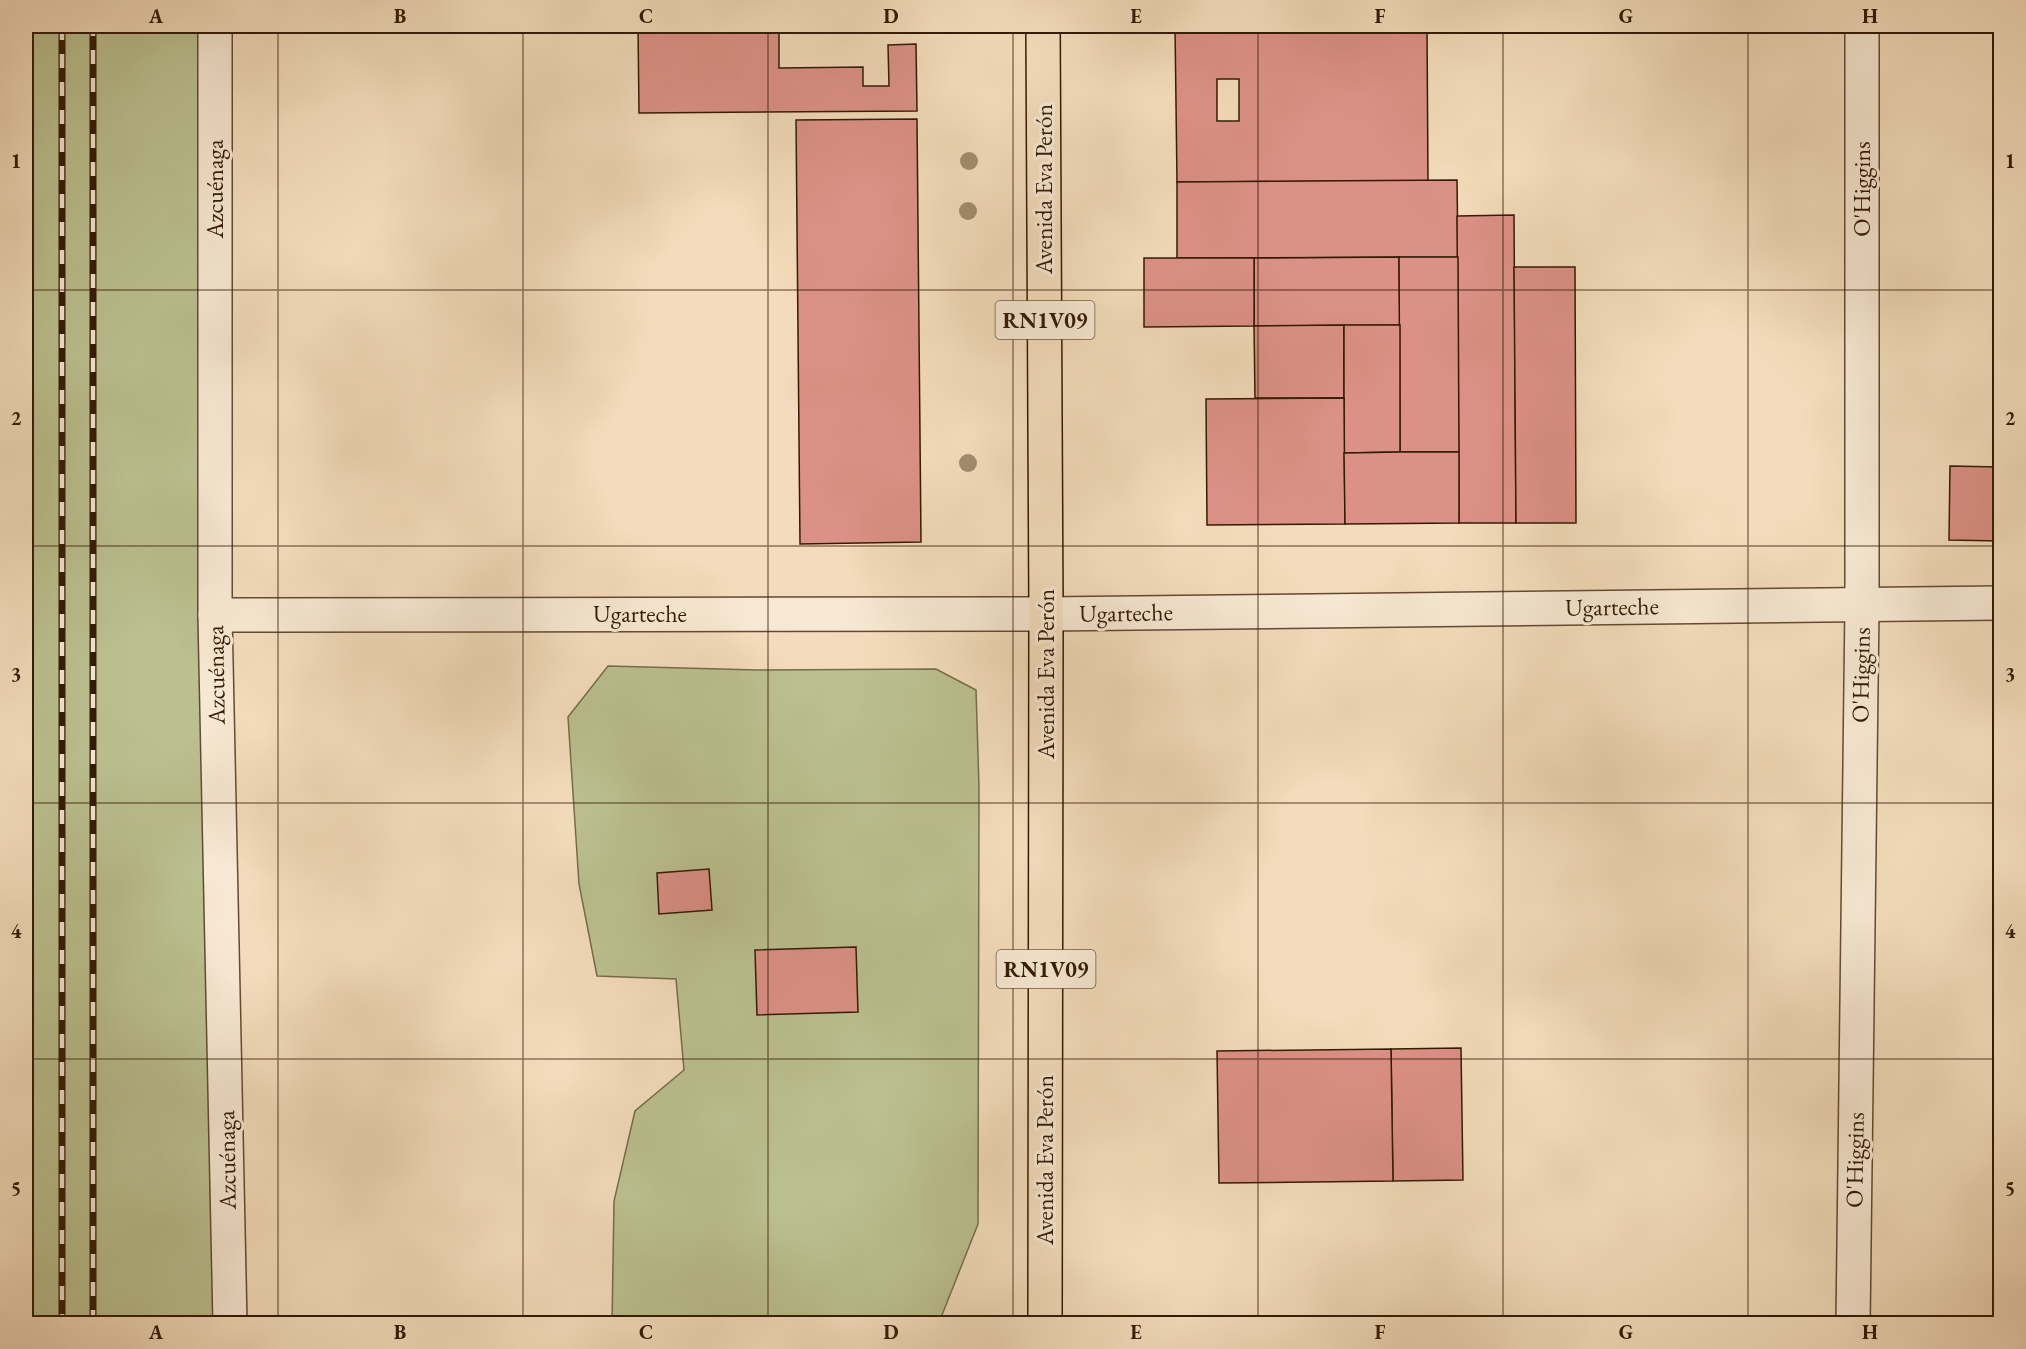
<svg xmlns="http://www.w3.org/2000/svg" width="2026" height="1349" viewBox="0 0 2026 1349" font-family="'EB Garamond',serif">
<rect width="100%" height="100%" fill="#f3dcbb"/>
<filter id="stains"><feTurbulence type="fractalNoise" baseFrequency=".00333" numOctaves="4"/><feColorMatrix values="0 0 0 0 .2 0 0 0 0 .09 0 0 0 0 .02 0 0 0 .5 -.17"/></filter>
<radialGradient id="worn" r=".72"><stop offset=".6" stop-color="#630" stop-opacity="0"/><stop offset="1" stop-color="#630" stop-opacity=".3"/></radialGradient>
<g fill="#bbc090" stroke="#776d4a" stroke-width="1.5">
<path d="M26,26H215L230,1323H26Z"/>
<path d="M608,666L757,670L936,669L976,690L979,787L978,1224L940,1320L919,1324L612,1323L614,1201L635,1111L684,1070L676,979L597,976L579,884L568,717Z"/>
</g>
<g fill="#dc9186" stroke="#331a04" stroke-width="1.5" fill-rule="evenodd">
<path d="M638,26H779V68L863,67V86H889L888,45L916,44L917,111L639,113Z"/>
<path d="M1175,26H1427L1428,181L1177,182ZM1217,79H1239V121H1217Z"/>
<path d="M917,119L921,542L800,544L796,120Z"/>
<path d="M1457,180L1458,257L1177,258V182Z"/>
<path d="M1514,215L1516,523H1459L1457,216Z"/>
<path d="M1399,257L1400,325L1254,326V258Z"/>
<path d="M1399,257H1458L1459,452H1400Z"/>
<path d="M1144,258H1254V326L1144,327Z"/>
<path d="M1514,267H1575L1576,523H1516Z"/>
<path d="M1344,325V398H1255L1254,326Z"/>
<path d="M1344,325H1400V452L1344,453Z"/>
<path d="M1344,398L1345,524L1207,525L1206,399Z"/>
<path d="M1400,452H1459V523L1345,524L1344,453Z"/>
<path d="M1950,466L2000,467V541L1949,540Z"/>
<path d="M709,869L712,910L659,914L657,873Z"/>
<path d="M856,947L858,1012L757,1015L755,950Z"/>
<path d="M1461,1048L1463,1180L1393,1181L1391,1049Z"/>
<path d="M1391,1049L1393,1181L1219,1183L1217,1051Z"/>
</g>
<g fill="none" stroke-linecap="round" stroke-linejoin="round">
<g stroke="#634a32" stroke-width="36">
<g id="minor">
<path d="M215,26V615L230,1324"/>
<path d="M215,615L1046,614L2000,603"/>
<path d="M1853,1324L1862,605V26"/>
</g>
</g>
<g stroke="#331a04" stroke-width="36">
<path id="major" d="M1043,26L1046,614L1045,1324"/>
</g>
<use href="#minor" stroke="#f7e8d3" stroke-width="33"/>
<use href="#major" stroke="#f3dcbb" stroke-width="33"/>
<g stroke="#331a04" stroke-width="7">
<g id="rail">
<path d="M62,26V1324"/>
<path d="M93,1324V26"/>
</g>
</g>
<use href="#rail" stroke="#f7e8d3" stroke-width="4.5" stroke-dasharray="14" stroke-linecap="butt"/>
</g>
<g fill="#a08d6d">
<circle cx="969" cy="161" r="9"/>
<circle cx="968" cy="211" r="9"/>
<circle cx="968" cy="463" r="9"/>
</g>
<path fill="none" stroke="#331a04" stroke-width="1.5" stroke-opacity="0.55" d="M278,26V1324M523,26V1324M768,26V1324M1013,26V1324M1258,26V1324M1503,26V1324M1748,26V1324M26,290H2000M26,546H2000M26,803H2000M26,1059H2000"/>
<g text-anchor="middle" stroke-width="6" stroke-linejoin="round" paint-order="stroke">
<g fill="#f7e8d3" stroke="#6e5842" stroke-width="1.5">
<rect x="995.5" y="301" width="99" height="38" rx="4.5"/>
<rect x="996.5" y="950" width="99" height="38" rx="4.5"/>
</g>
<g font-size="22" font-weight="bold" fill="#331a04">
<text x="1045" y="328">RN1V09</text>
<text x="1046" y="977">RN1V09</text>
</g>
<g font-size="24" fill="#331a04" stroke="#f7e8d3">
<text transform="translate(215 189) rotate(-90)" y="8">Azcuénaga</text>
<text transform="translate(1044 189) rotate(-90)" y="8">Avenida Eva Perón</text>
<text transform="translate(1862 189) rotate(-90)" y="8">O'Higgins</text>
<text transform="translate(1612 607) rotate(-1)" y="8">Ugarteche</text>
<text transform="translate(1126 613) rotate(-1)" y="8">Ugarteche</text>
<text x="640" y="622">Ugarteche</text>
<text transform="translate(1046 674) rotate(-90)" y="8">Avenida Eva Perón</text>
<text transform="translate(216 675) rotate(-91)" y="8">Azcuénaga</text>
<text transform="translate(1861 675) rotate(-89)" y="8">O'Higgins</text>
<text transform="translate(227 1160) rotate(-91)" y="8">Azcuénaga</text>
<text transform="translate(1045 1160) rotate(-90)" y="8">Avenida Eva Perón</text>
<text transform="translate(1855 1160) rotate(-89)" y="8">O'Higgins</text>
</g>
</g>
<rect width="2026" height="1349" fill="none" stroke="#f3dcbb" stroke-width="66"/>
<rect x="33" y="33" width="1960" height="1283" fill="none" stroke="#331a04" stroke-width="2"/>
<g font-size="20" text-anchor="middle" font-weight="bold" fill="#331a04">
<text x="156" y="23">A</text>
<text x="400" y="23">B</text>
<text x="646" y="23">C</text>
<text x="891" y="23">D</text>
<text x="1136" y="23">E</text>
<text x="1380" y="23">F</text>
<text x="1626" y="23">G</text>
<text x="1870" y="23">H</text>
<text x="16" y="168">1</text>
<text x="2010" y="168">1</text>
<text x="16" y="425">2</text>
<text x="2010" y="425">2</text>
<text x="16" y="681">3</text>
<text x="2010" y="681">3</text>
<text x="16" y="938">4</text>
<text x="2010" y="938">4</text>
<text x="16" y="1195">5</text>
<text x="2010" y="1195">5</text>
<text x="156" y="1339">A</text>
<text x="400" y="1339">B</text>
<text x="646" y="1339">C</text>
<text x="891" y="1339">D</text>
<text x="1136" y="1339">E</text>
<text x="1380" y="1339">F</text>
<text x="1626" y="1339">G</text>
<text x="1870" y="1339">H</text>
</g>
<rect width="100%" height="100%" filter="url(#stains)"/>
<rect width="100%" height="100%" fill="url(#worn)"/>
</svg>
